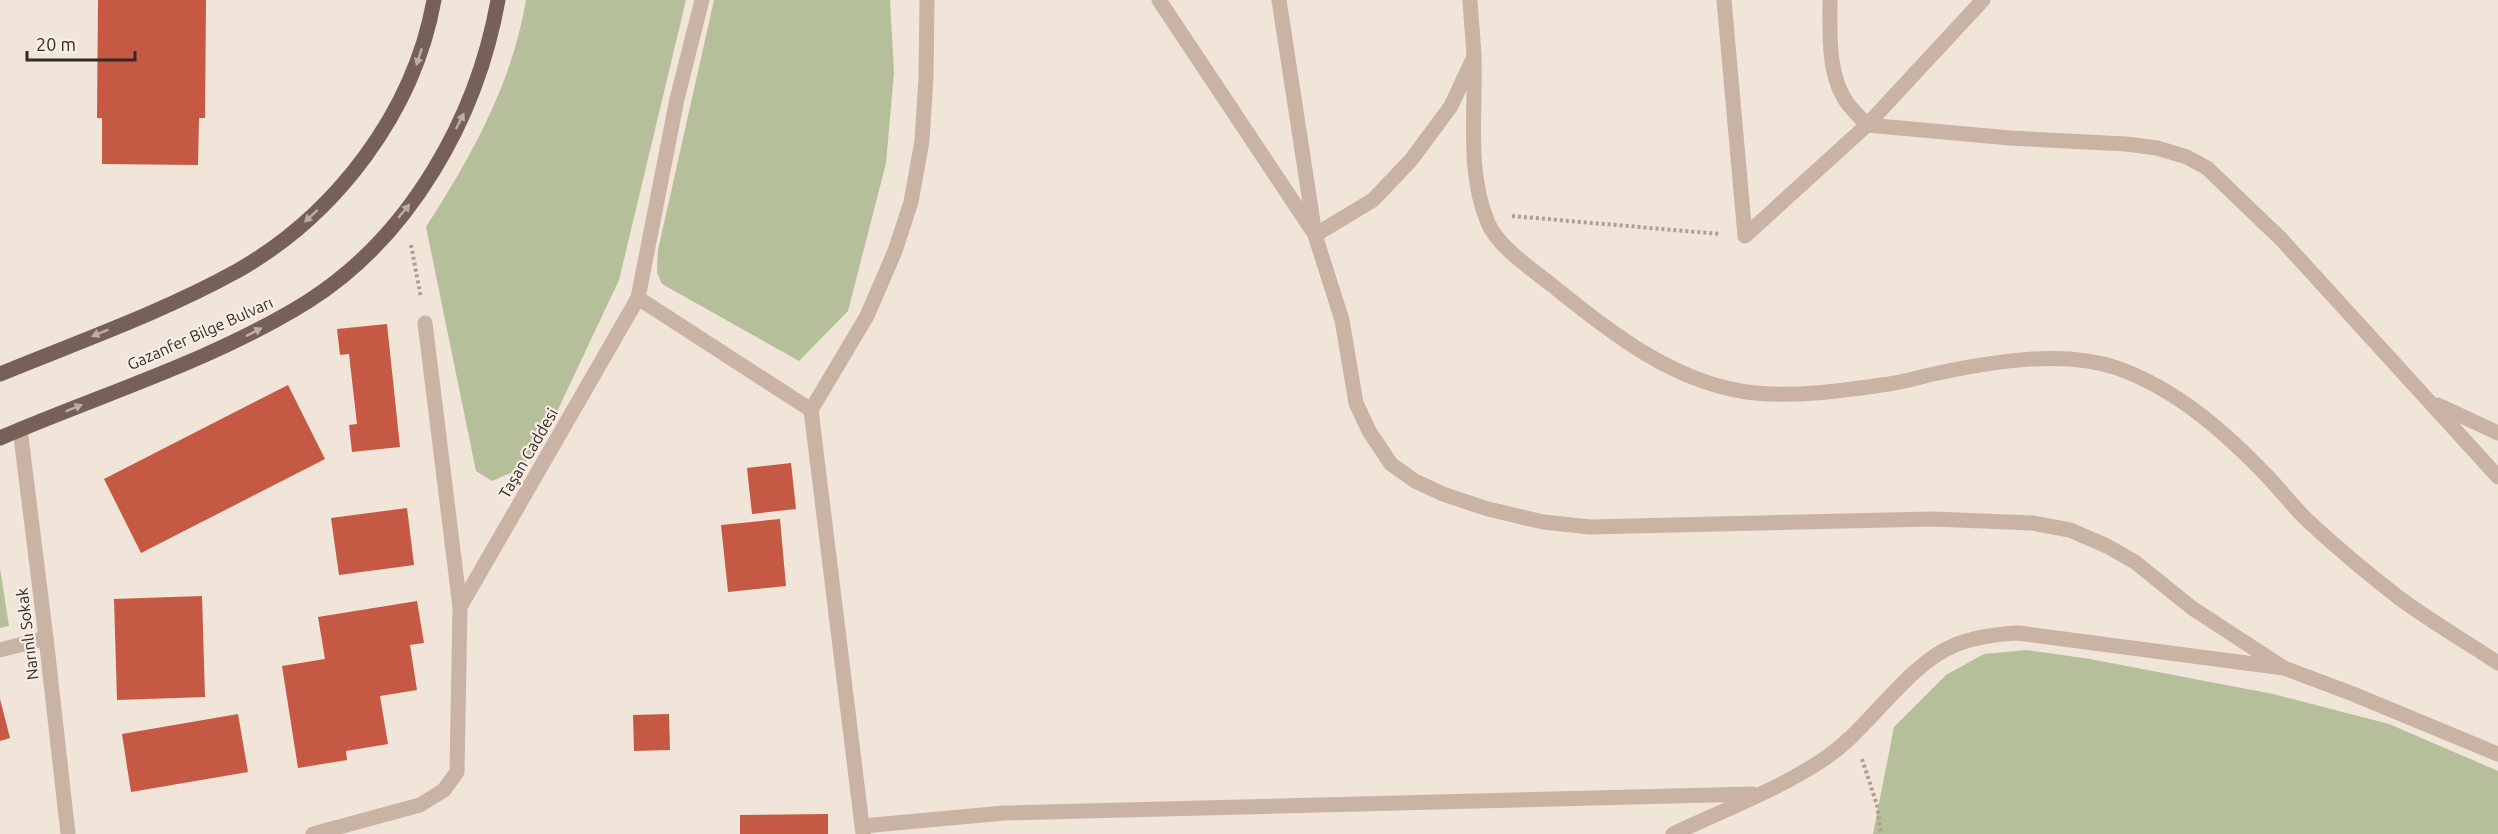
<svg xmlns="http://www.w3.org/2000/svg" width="2498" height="834" viewBox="0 0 2498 834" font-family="Ubuntu,sans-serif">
<rect width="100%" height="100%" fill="#f1e4d9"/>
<g fill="#b5bf99">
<path d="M526,0H686L619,280L546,435L520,469L492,481L476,471L426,227C471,157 512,84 526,0Z"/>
<path d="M714,0H890L894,73L886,163L848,311L799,361L662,284L657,272L658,250Z"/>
<path d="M0,568L9,626L0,628Z"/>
<path d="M2027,650L2090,659L2273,694L2389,724L2498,771V834H1873L1894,727L1946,675L1984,654Z"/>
</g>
<g fill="#c55943">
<path d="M98,0H206L205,118H199L198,165L102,164V118H97Z"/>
<path d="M387,324L400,447L352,452L349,425L357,424L349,354L340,355L337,329Z"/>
<path d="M288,385L325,459L141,553L104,479Z"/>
<path d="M791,463L796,509L752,514L747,468Z"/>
<path d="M407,508L414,565L339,575L331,518Z"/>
<path d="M780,519L786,586L728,592L721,525Z"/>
<path d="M202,596L205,697L117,700L114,599Z"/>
<path d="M417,601L424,643L410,645L417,690L380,696L388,744L346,751L347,760L298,768L282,666L325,659L318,617Z"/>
<path d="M0,699L10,738L0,741Z"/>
<path d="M238,714L248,772L131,792L122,734Z"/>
<path d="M669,714L670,750L634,751L633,715Z"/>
<path d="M828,814V834H740V815Z"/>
</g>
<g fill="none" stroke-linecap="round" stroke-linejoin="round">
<g stroke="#b49d8f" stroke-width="4" stroke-dasharray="3 3" stroke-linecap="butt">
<path d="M1512,216L1720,234"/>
<path d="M411,245L421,298"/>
<path d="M1862,759L1877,805L1881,834"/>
</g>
<g stroke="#c8b3a5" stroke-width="15">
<path d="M1159,0L1312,230"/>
<path d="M1279,0L1315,235L1342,320L1356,403L1369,431L1391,464L1415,481L1443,494L1488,509L1543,522L1590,527L1932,519L2032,523L2070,530L2107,546L2135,562L2192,608L2284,668"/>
<path d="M1470,0C1471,19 1473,37 1474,56C1476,111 1466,171 1488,223C1498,247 1533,270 1553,286C1612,334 1677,385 1755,393C1796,397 1841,391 1881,385C1902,383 1922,376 1943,372C1996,361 2065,350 2117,368C2177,389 2226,433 2269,478C2282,492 2294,507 2307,520C2336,547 2367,573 2398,597C2430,621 2465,641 2498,663"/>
<path d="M1724,0L1745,236L1867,125L1983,0"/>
<path d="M1830,0C1830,33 1827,76 1848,104C1854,112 1861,118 1867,125L2010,138L2126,144L2157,148L2187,157L2207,168L2281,239L2498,477"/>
<path d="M1315,235L1373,200L1411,160L1451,106L1472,61"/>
<path d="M638,298L811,410"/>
<path d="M425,323L460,607"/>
<path d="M2438,405L2498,433"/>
<path d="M20,429L46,638L68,834"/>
<path d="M0,650L46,638"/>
<path d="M863,826L1004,813L1753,794"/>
<path d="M313,834L420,805L444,790L457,772L460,607L638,298L677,99L702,0"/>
<path d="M863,834L811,410L867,316L895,251L911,202L922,141L926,78L927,0"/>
<path d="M1673,834C1722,811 1775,791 1821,761C1870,730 1904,666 1955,645C1975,637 1997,634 2018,633L2284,668L2353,694L2498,754"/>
</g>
<g stroke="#766057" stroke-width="15">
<path d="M0,374C78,342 163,312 237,271C336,215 414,112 434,0"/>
<path d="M0,438C102,394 212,361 307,302C410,237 477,118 498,0"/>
</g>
</g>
<defs><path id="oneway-solid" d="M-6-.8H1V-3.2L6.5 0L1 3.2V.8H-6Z" transform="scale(1.5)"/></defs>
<g fill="#beaea5">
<use href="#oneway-solid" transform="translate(419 57) rotate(108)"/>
<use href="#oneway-solid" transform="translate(460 121) rotate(-63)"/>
<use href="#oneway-solid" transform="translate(404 211) rotate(-50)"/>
<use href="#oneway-solid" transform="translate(311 216) rotate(137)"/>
<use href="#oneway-solid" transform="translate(254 332) rotate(-27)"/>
<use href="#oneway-solid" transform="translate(100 333) rotate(158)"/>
<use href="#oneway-solid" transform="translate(74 408) rotate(-22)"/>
</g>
<g text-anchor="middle" stroke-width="4.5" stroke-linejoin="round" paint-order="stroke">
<g font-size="16" fill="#342a26" stroke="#f9eee5">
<text transform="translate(200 333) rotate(-24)" y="6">Gazanfer Bilge Bulvarı</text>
<text transform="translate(528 453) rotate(-60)" y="6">Taşan Caddesi</text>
<text transform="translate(27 634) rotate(-97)" y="6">Narınlı Sokak</text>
</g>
</g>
<path d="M27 51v9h108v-9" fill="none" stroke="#342a26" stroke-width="3"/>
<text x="36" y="51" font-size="18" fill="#342a26" stroke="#f9eee5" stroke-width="4.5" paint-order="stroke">20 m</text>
</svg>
